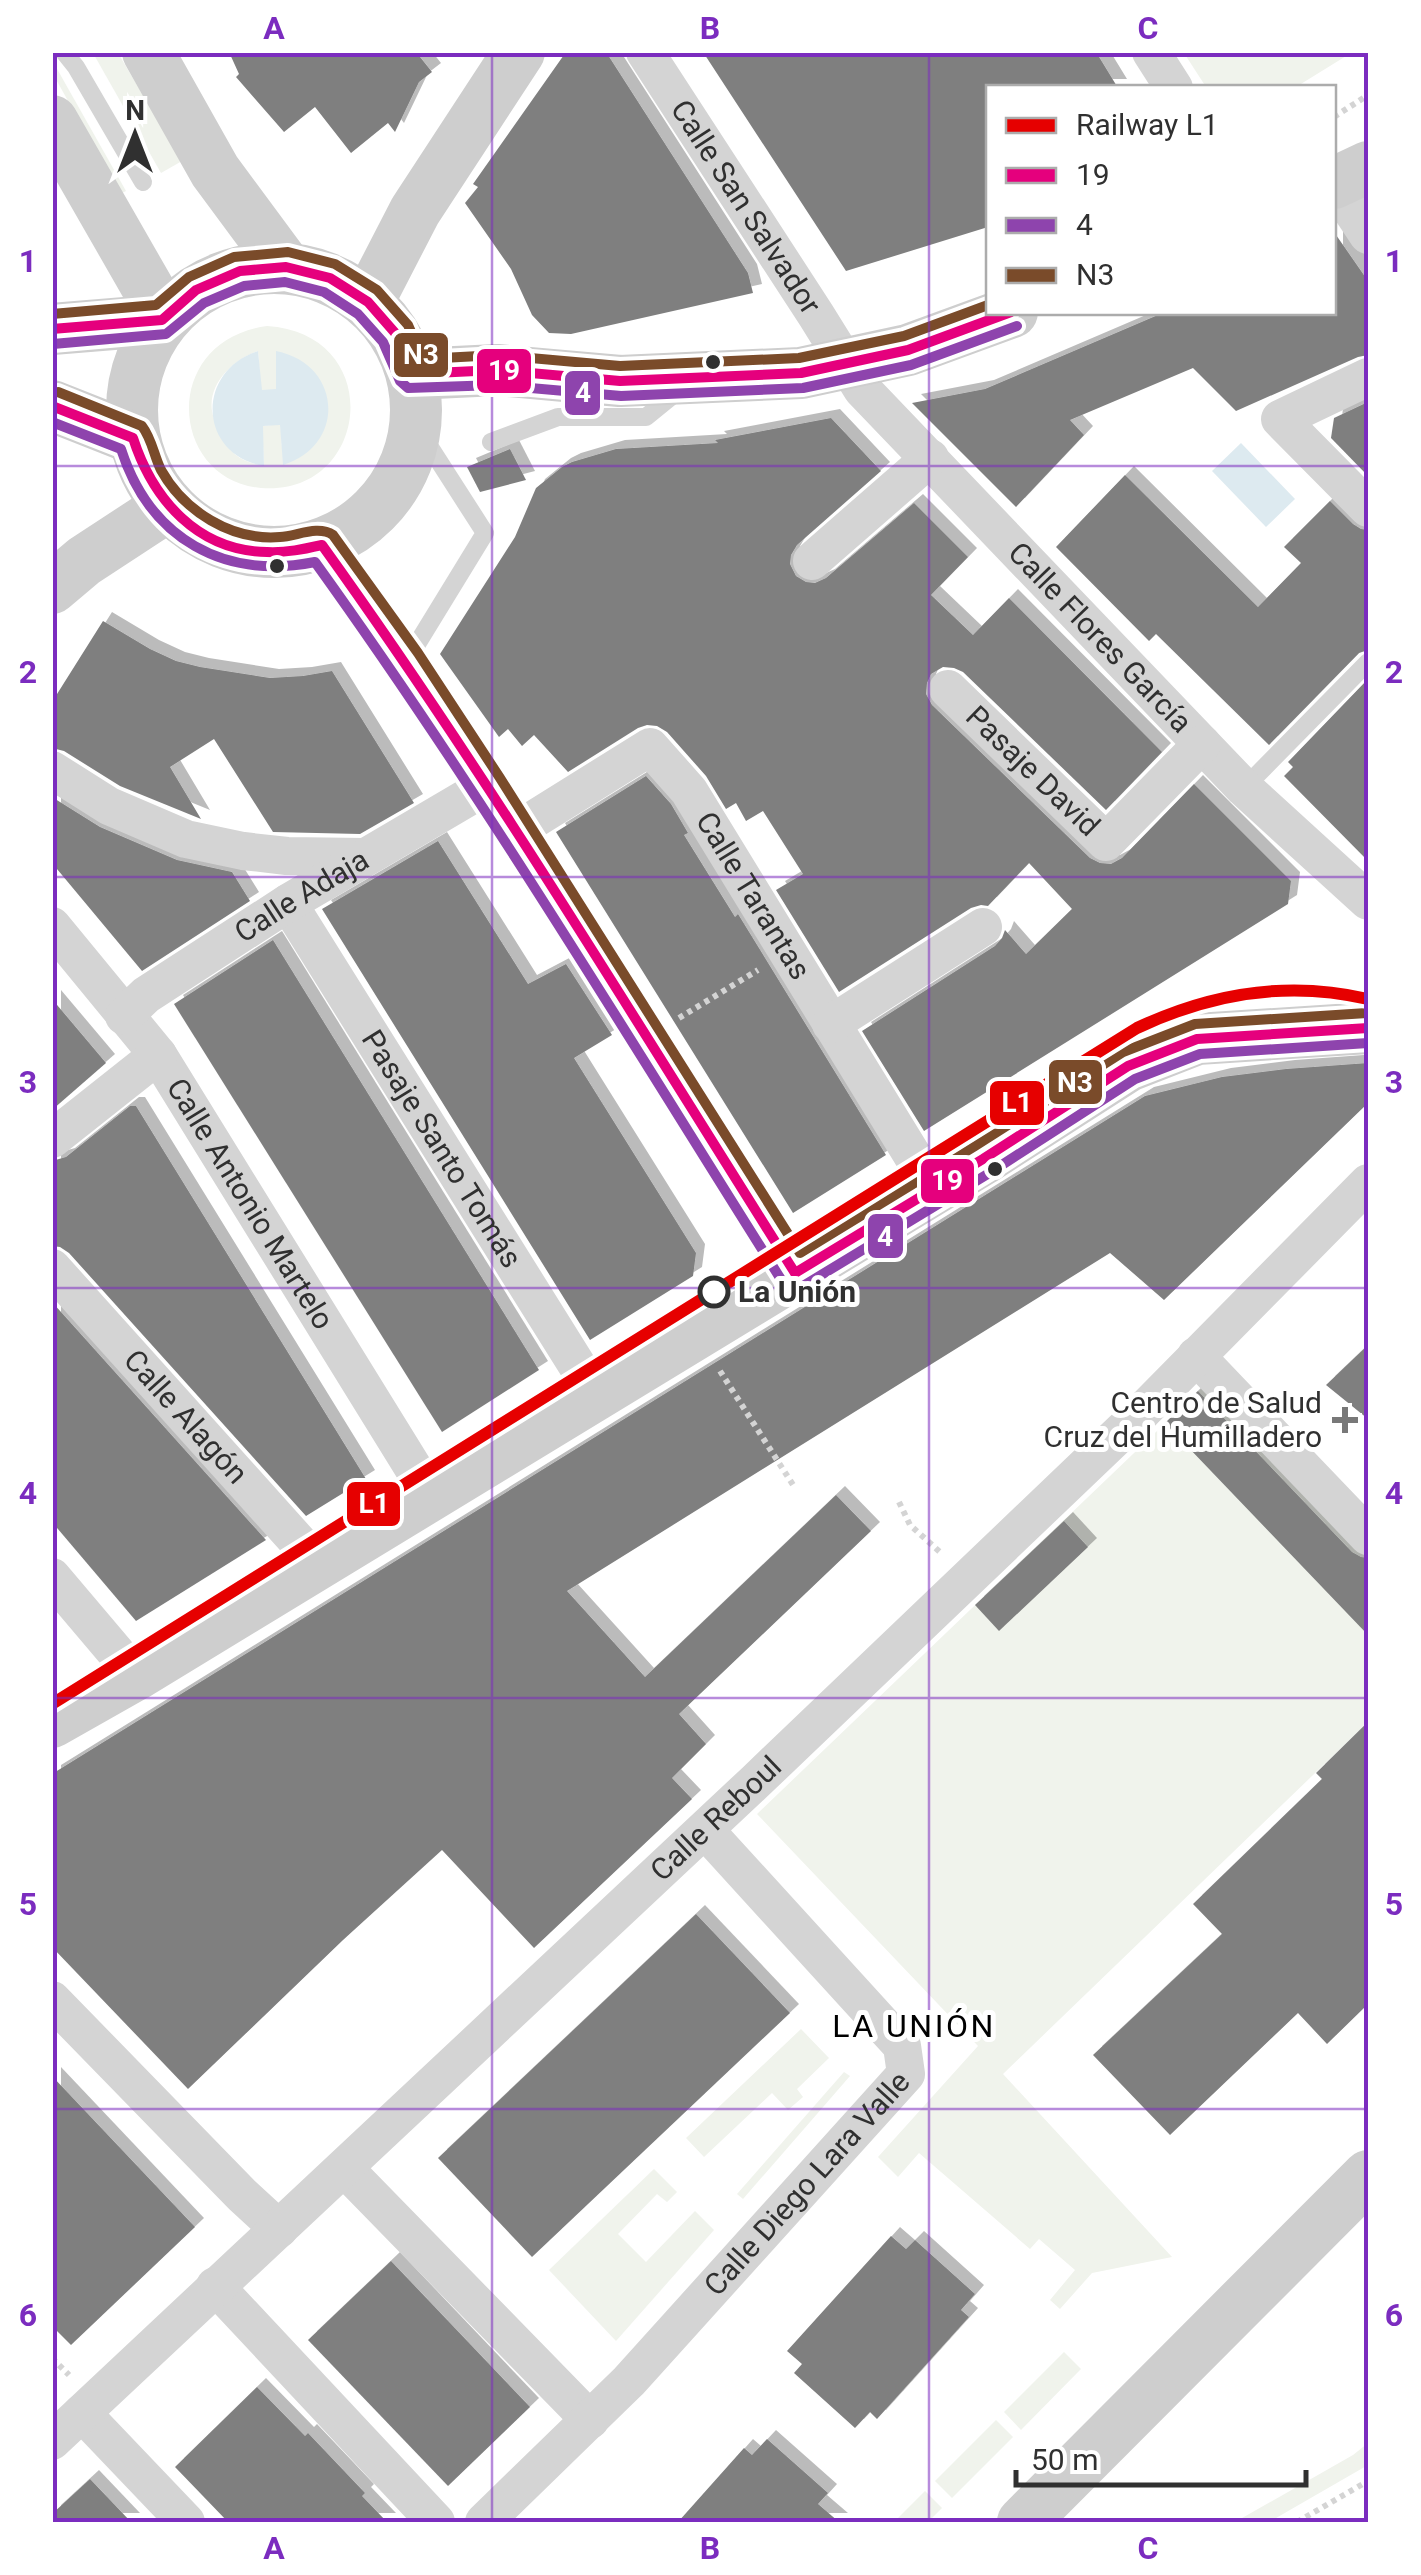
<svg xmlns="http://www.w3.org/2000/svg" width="1421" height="2575" viewBox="0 0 1421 2575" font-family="Roboto,sans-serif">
<defs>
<filter id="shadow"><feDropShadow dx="9" dy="-9" stdDeviation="0" flood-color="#0004"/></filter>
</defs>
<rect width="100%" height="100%" fill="#fff"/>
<g fill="#f0f3ec" fill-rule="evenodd">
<path d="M93,53H118L182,161L161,173Z"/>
<path d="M1184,53H1351L1296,87H1206Z"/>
<path d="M52,60L126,191L120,194L53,74Z"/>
<path d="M267,326C388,334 370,497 261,488C169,480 159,341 267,326ZM258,351L261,390H276V351L283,465L281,424L262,426L264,465C244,464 228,453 221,434C218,427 213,419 212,411C208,383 233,360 258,351Z"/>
<path d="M1204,1386L1368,1557V1722L1003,2074L1172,2257L1092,2273L1060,2309L1050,2300L1075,2270L1039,2239L1030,2249L919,2153L898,2177L878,2157L978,2046L757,1814Z"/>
<path d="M801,2029L829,2058L797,2089L803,2097L788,2110L772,2093L704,2157L686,2138Z"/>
<path d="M844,2072L850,2076L743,2199L737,2194Z"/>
<path d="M654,2169L677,2192L667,2202L657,2194L618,2234L646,2262L695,2211L714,2230L616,2341L549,2270Z"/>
<path d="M1064,2352L1081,2369L1021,2430L1004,2412Z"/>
<path d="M996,2420L1013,2437L952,2498L935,2481Z"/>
<path d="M1368,2443V2465L1269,2522H1235L1353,2455Z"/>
<path d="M925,2491L942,2508L928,2522H894Z"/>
</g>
<g fill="#ddeaf0">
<path d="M258,351L262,390L276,389V351C342,364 347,445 283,465L280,425L263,426L264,466C198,455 195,371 258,351Z"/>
<path d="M1241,443L1295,499L1266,527L1212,471Z"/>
</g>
<g fill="#7f7f7f" filter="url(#shadow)">
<path d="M229,52H416L432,72L419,82L395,132L388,123L351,153L315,107L284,132L236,77L239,74Z"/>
<path d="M566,52H606L748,273L753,293L571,334L549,333L532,315L511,269L465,203L478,187L473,184Z"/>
<path d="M703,52H1096L1118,88H988V227L846,271Z"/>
<path d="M1334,232L1368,281V355L1358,357L1236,411L1193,368L1070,420L1084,435L1016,507L912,403L985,389L1165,312H1334Z"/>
<path d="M1368,402V476L1331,438L1334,418Z"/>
<path d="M831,418L881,471L797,545L791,555L790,564L796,576L806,582L815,583L826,578L914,503L968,557L931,595L973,635L1009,598L1162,752L1106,810L963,672L954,668L943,667L931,674L927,683L926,694L932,705L1090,858L1100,863L1111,864L1122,858L1194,784L1291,881L1288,904L924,1131L862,1031L995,946L1002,938L1005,930L1026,954L1072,909L1029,863L988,906L981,905L971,908L839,992L776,890L803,874L763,811L746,821L736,803L726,809L706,776L667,732L657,726L647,725L638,728L568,772L534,735L522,746L508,729L499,737L440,654L515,537L536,488L562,467L572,462L616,449L718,443L715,440Z"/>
<path d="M510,449L526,480L480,492L467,467Z"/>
<path d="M1125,475L1258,607L1301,563L1284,547L1330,501L1353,524L1361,529L1368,530V650L1359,653L1269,745L1156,634L1149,641L1056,547Z"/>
<path d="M103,621L150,649L176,661L200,667L270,678L303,676L332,671L414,803L360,834L273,832L214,739L170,767L201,819L120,786L64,751L52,748V702Z"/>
<path d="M1368,679V861L1284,776L1293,767L1288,762Z"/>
<path d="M646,776L671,804L688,833L684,835L735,917L738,914L886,1155L793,1213L556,832Z"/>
<path d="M52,797L100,827L177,860L232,872L250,901L142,971L52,863Z"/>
<path d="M438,841L528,984L566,964L612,1035L574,1058L696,1253L693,1276L590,1340L322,909Z"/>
<path d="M273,940L539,1370L442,1432L174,1004Z"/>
<path d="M52,999L106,1063L52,1110Z"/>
<path d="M1368,1063V1103L1164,1300L1110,1253L567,1591L645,1677L836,1495L871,1531L679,1714L706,1744L672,1778L692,1799L534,1948L442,1850L343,1940L188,2089L52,1947V1774L1145,1096L1222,1077L1286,1069Z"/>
<path d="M130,1106H136L366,1479L306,1516L69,1253L60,1247L52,1246V1161L66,1157Z"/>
<path d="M52,1302L266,1540L136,1621L52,1522Z"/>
<path d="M1368,1345V1419L1326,1385Z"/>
<path d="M1198,1391L1352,1552L1361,1557L1368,1558V1635L1165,1423Z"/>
<path d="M1064,1521L1088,1547L999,1631L975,1605Z"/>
<path d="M1368,1722V2004L1327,2044L1298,2013L1170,2135L1093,2055L1222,1934L1193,1904L1322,1779L1316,1773Z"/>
<path d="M696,1914L790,2013L532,2257L438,2158Z"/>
<path d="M52,2076L195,2227L71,2345L52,2326Z"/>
<path d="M891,2236L906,2249L915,2240L975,2294L961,2310L969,2317L877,2419L870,2412L855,2428L794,2373L802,2364L787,2351Z"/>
<path d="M391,2261L530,2407L448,2486L308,2340Z"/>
<path d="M257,2387L305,2436L308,2433L365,2493L362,2496L387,2522H228L175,2467Z"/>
<path d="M767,2439L828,2493L818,2504L839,2522H678L744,2448L752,2455Z"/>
<path d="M90,2479L131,2522H52V2514Z"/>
</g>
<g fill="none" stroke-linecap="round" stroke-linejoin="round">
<g stroke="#d4d4d4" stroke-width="6" stroke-dasharray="5 5" stroke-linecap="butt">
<path d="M1334,117L1368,95"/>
<path d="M679,1018L758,970"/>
<path d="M720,1371L795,1488"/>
<path d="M899,1502L910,1525L941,1553"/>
<path d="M52,2358L69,2375"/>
<path d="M1297,2522L1368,2481"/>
</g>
<g stroke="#d4d4d4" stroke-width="18">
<path d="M64,52L76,67L143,182"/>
<path d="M491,442L558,417H646L678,391"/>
<path d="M406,662L485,533L417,427"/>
<path d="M1244,788L1368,662"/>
</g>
<g stroke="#d4d4d4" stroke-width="38">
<path id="s1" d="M645,52L816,315L862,389L1244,788L1368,901"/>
<path d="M1151,52L1174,88"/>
<path d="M1334,184L1368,235"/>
<path d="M1368,377L1280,419L1368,508"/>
<path d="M322,545L406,662L487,786L795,1273"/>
<path d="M812,561L930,458"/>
<path id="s2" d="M948,689L1106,842L1202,744"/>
<path d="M52,770L109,806L186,839L243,851L287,856L364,857"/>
<path id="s3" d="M514,832L650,747L689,791L933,1189"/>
<path id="s4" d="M288,903L595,1394"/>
<path id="s5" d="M52,926L158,1055L430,1495"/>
<path id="s6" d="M124,1016L146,995L288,903L487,786"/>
<path d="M831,1024L983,927"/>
<path d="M52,1139L158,1055"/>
<path id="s7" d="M52,1268L318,1564"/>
<path d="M1196,1356L1368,1536"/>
<path d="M52,1577L135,1675"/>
<path d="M52,2000L242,2195L279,2229"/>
<path d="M345,2169L590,2420"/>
<path d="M215,2286L436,2522"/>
<path d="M82,2413L186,2522"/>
<path id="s8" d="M52,2441L755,1782L1140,1414L1368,1183"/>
<path id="s9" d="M484,2522L629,2381L906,2074L902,2046L705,1830"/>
</g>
<g stroke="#cecece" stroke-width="52">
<path d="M148,52L215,171L286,267"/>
<path d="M52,121L165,318"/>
<path d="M1334,183L1368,167"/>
<circle cx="274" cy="410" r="142"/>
<path d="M368,302L415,211L519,52"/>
<path d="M52,329L162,320"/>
<path d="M413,374L497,370L620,381L801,373L908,350L1012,312"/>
<path d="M52,406L133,438"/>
<path d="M52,588L84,561L168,506"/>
<path d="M52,1722L135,1675L983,1159L1128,1066L1197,1039L1368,1028"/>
<path d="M1023,2522L1368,2176"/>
</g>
<g stroke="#fff" stroke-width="18">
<g id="bus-1">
<path d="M52,329L162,320L196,290L240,271L286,267L330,278L368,302L396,334L413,374L497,370L620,381L801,373L908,350L1011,312"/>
<path d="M52,406L133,438C153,500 198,551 267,552C286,553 304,549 322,545C491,780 640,1028 795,1273L983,1159L1128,1066L1197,1039L1368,1028"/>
</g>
</g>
<g stroke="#fff" stroke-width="18">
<g id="bus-2">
<path d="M53,344L166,334L204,303L244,286L285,282L324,292L358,314L383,342L400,381L408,388L497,385L621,396L803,388L911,365L1017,326"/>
<path d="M52,422L121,449C150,539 224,580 315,562C482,794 630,1040 782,1281L789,1287L803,1286L991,1172L1135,1079L1200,1054L1368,1043"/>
</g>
</g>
<g stroke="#fff" stroke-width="18">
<g id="bus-3">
<path d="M52,314L156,305L189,277L234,257L288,252L335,264L377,290L408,325L423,359L498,355L620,366L799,358L904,336L988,305"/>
<path d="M58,392L142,426C152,439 154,456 161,470C184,511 231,541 280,537C297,536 318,525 333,535L418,653L500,778L800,1253L975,1146L1123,1052L1195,1024L1367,1013"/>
</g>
</g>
<use href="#bus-1" stroke="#e5007d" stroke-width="10"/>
<use href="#bus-2" stroke="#8e44ad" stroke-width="10"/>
<use href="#bus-3" stroke="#7a4b2a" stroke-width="10"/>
<g stroke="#fff" stroke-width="20">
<path id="rail-1" d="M52,1704L1137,1028C1211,993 1287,980 1368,999"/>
</g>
<use href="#rail-1" stroke="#e60000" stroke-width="12"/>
</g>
<path fill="none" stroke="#7b2cbf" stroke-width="2.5" stroke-opacity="0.55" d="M492,52V2522M929,52V2522M52,466H1368M52,877H1368M52,1288H1368M52,1698H1368M52,2109H1368"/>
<g fill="#303030" stroke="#fff" stroke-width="4">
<circle cx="713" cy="362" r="9"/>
<circle cx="277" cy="566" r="9"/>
<circle cx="995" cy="1169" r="9"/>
</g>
<circle fill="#fff" stroke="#303030" stroke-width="5" cx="714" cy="1292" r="14"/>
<path fill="#787878" stroke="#fff" stroke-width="4" d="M1340 1405h10v10h10v10h-10v10h-10v-10h-10v-10h10z"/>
<g text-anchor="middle" stroke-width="10" stroke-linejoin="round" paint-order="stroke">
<g font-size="30" fill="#303030" stroke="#fff">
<text dy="10" stroke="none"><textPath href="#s1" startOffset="185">Calle San Salvador</textPath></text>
<text dy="10" stroke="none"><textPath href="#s1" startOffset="745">Calle Flores García</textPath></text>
<text dy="10" stroke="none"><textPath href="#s2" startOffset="118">Pasaje David</textPath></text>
<text dy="10" stroke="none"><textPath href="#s6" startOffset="215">Calle Adaja</textPath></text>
<text dy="10" stroke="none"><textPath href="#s3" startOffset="342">Calle Tarantas</textPath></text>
<text dy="10" stroke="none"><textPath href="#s4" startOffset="290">Pasaje Santo Tomás</textPath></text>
<text dy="10" stroke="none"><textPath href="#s5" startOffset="342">Calle Antonio Martelo</textPath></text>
<text dy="10" stroke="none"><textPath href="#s7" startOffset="200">Calle Alagón</textPath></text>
<text dy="10" stroke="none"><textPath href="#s8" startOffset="910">Calle Reboul</textPath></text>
<text dy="10" stroke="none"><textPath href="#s9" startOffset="468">Calle Diego Lara Valle</textPath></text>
</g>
<g font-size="30" font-weight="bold" fill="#303030" stroke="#fff" text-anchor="start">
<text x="738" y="1302">La Unión</text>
</g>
<g font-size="30" fill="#303030" stroke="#fff" text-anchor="end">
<text x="1322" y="1413">Centro de Salud<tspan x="1322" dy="34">Cruz del Humilladero</tspan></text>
</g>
<g font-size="32" letter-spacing="2.5" fill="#000" stroke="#fff">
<text x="914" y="2037">LA UNIÓN</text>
</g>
</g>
<g stroke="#fff" stroke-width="4">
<rect x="392" y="331" width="58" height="48" rx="10" fill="#7a4b2a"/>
<rect x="475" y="347" width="58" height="48" rx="10" fill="#e5007d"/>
<rect x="563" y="369" width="39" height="48" rx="10" fill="#8e44ad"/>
<rect x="1047" y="1058" width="57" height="48" rx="10" fill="#7a4b2a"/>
<rect x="988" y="1079" width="58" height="48" rx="10" fill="#e60000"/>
<rect x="919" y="1157" width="57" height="48" rx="10" fill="#e5007d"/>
<rect x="866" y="1212" width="39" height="48" rx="10" fill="#8e44ad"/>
<rect x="345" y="1480" width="57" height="48" rx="10" fill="#e60000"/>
</g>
<g font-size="28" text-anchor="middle" font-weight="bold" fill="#fff">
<text x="421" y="364">N3</text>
<text x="504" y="380">19</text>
<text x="583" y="402">4</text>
<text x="1075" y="1092">N3</text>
<text x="1017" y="1112">L1</text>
<text x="947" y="1190">19</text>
<text x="885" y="1246">4</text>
<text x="374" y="1513">L1</text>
</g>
<rect width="1421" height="2575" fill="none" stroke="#ffffff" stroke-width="110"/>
<rect x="986" y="85" width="350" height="230" fill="#ffffff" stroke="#acacac" stroke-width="2.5"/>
<rect x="1006" y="118" width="50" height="15" fill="#e60000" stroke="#acacac" stroke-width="2.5"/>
<text x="1076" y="135" font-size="30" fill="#303030">Railway L1</text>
<rect x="1006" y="168" width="50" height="15" fill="#e5007d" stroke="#acacac" stroke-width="2.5"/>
<text x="1076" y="185" font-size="30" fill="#303030">19</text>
<rect x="1006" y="218" width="50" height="15" fill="#8e44ad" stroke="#acacac" stroke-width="2.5"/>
<text x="1076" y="235" font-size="30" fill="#303030">4</text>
<rect x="1006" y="268" width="50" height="15" fill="#7a4b2a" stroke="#acacac" stroke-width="2.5"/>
<text x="1076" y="285" font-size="30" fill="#303030">N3</text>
<g transform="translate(135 135)" stroke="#ffffff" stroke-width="8" paint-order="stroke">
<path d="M0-8L18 38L0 25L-18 38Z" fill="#303030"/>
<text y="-15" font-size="28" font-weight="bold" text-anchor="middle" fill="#303030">N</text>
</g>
<path d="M1016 2470v15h290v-15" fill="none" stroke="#303030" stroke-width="5"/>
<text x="1031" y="2470" font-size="30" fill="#303030" stroke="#ffffff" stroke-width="8" paint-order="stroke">50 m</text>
<rect x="55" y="55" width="1311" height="2465" fill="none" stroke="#7b2cbf" stroke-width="4"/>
<g font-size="32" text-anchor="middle" font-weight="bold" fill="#7b2cbf">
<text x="274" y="39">A</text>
<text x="710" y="39">B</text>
<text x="1148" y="39">C</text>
<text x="28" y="272">1</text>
<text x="1394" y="272">1</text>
<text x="28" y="683">2</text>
<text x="1394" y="683">2</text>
<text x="28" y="1093">3</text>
<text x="1394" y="1093">3</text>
<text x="28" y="1504">4</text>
<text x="1394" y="1504">4</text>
<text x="28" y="1915">5</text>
<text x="1394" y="1915">5</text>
<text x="28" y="2326">6</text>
<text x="1394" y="2326">6</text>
<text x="274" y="2559">A</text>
<text x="710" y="2559">B</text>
<text x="1148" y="2559">C</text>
</g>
</svg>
